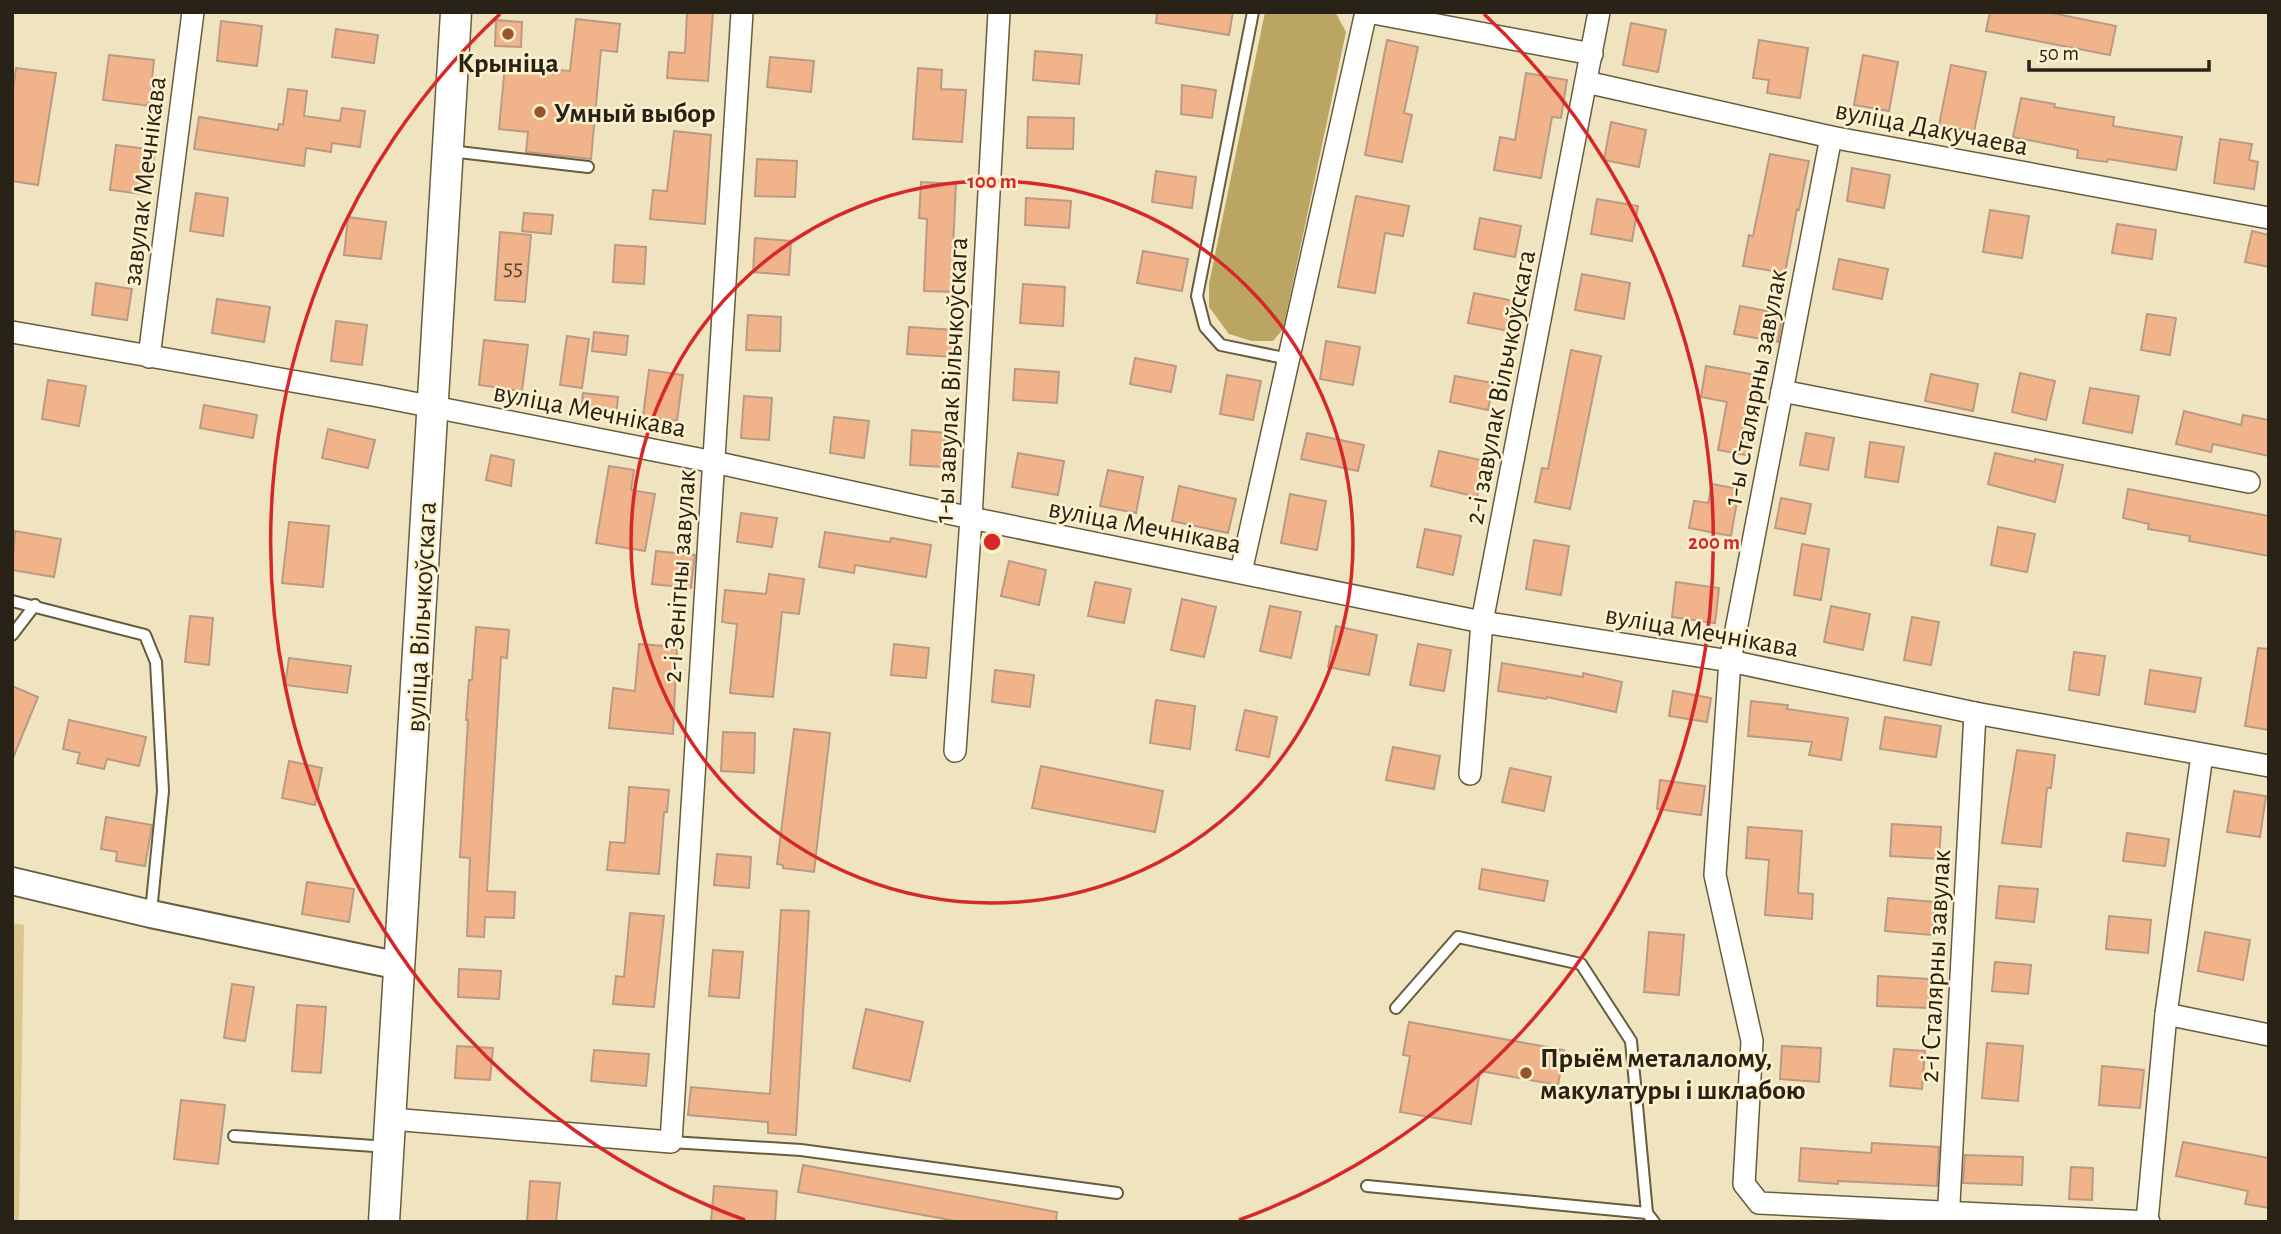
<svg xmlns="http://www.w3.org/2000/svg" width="2281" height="1234" viewBox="0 0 2281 1234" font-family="'Alegreya Sans',sans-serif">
<rect width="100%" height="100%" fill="#f0e4c0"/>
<path fill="#dac78d" d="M12,923L24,925L19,1222H12Z"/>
<path fill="#bba562" d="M1265,12H1333L1337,15L1346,32L1283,329L1273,341H1252L1229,334L1209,307V284Z"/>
<g fill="#f1b38a" stroke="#ba9a85" stroke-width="2">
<path d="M687,12H713L708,81L667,78L669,52L685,53Z"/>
<path d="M1157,12H1233L1229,35L1156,23Z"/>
<path d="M1990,12H2047L2116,26L2110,55L1986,31Z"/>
<path d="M576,19L620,24L617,52L601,50L591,159L526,152L528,132L499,129L505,65L570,71Z"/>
<path d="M496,20L522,22L521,47L495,46Z"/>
<path d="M221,21L262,26L257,66L217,61Z"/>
<path d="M1631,23L1666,30L1658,72L1623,65Z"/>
<path d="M336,29L378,35L374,63L332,57Z"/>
<path d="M1387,40L1418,47L1404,113L1412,115L1402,162L1365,155Z"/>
<path d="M1759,40L1808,48L1800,98L1767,93L1769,80L1753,78Z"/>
<path d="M1035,51L1082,55L1079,84L1033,80Z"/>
<path d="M109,55L154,60L149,106L103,100Z"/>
<path d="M1863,55L1898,62L1889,111L1854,105Z"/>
<path d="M770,57L814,61L811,92L767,87Z"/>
<path d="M1951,65L1986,72L1974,132L1939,125Z"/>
<path d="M16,68L56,73L38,185L12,181V94Z"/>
<path d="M918,68L942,70L941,89L966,90L962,142L913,139Z"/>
<path d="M1526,73L1567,80L1561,118L1552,117L1541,178L1494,170L1500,137L1515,140Z"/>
<path d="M1182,85L1216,90L1212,118L1181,114Z"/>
<path d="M288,89L307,91L304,116L340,121L342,108L365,111L360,147L332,143L331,152L306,148L304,166L194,149L199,117L278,130L279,124L283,125Z"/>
<path d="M2021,98L2055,104L2054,107L2114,117L2113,126L2182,137L2176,170L2108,159L2107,162L2077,158L2078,150L2013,137Z"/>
<path d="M1028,117L1074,118L1073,149L1027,148Z"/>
<path d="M1611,122L1646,130L1639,167L1604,160Z"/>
<path d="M674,131L711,135L705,224L650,219L653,190L667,191Z"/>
<path d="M2220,139L2252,144L2249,160L2258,162L2254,189L2214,183Z"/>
<path d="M116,145L155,150L149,195L110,190Z"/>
<path d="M1770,154L1809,161L1799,210L1797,209L1785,273L1743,266L1749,235L1753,236Z"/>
<path d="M757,159L797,161L795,197L755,196Z"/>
<path d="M1852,168L1890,175L1884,208L1847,201Z"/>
<path d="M1156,171L1196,177L1192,208L1152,202Z"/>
<path d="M921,182L956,184L953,247H956L955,292L924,291L927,219L919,218Z"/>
<path d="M196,193L228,198L223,236L190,231Z"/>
<path d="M1356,196L1409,206L1403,236L1385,233L1375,293L1338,287Z"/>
<path d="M1026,198L1071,201L1069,228L1025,225Z"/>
<path d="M1597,199L1638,206L1632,241L1591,234Z"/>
<path d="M1990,210L2029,216L2022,258L1983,252Z"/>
<path d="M524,213L553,215L551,234L522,231Z"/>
<path d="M348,217L386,222L381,259L344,255Z"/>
<path d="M1480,218L1521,226L1515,257L1474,249Z"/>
<path d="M2117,224L2156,230L2152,259L2112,253Z"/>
<path d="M2252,231L2269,235V267L2245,262Z"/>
<path d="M500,232L531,235L525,302L495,300Z"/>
<path d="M755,238L791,241L789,275L753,272Z"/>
<path d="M615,245L646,247L644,284L613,282Z"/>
<path d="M1143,251L1188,259L1182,291L1137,283Z"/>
<path d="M1839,259L1888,269L1882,299L1833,289Z"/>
<path d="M1582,274L1630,283L1624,319L1575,310Z"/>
<path d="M96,283L132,289L127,320L92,315Z"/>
<path d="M1023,284L1065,287L1063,326L1020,323Z"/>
<path d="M1474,293L1514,301L1509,331L1468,323Z"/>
<path d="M217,299L270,307L264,342L212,333Z"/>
<path d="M1740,306L1783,314L1778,342L1734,334Z"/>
<path d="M2147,314L2176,318L2170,355L2141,350Z"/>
<path d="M748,315L781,317L780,351L746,350Z"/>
<path d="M336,321L367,325L362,365L331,361Z"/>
<path d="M909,327L955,330L953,357L907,354Z"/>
<path d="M594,332L628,336L626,355L592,351Z"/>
<path d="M567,336L589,339L582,388L560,385Z"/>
<path d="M484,340L528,345L522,391L479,385Z"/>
<path d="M1326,341L1360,347L1353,385L1320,379Z"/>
<path d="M1571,350L1601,356L1570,509L1535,502L1542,468L1548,469Z"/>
<path d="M1135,358L1176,366L1171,392L1130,384Z"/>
<path d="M1706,366L1762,376L1746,455L1718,450L1727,402L1701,397Z"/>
<path d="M1015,369L1059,372L1057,403L1013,400Z"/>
<path d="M649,370L683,375L677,421L643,416Z"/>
<path d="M2020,373L2055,381L2046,420L2012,412Z"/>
<path d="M1931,374L1978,384L1973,411L1925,401Z"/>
<path d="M1227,375L1261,381L1253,420L1220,414Z"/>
<path d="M1455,376L1493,383L1488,410L1450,402Z"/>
<path d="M48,380L86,386L79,426L42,419Z"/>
<path d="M2090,388L2139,396L2132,433L2083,423Z"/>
<path d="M583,393L618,397L616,416L581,412Z"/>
<path d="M744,396L772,398L769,440L741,438Z"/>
<path d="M204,405L257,415L253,438L200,428Z"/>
<path d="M2184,411L2241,425L2243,415L2269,420V456L2213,444L2211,452L2176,444Z"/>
<path d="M834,417L869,421L864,458L830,453Z"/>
<path d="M328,429L375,440L368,468L322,458Z"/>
<path d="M912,430L947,433L944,467L910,465Z"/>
<path d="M1307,433L1364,445L1358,471L1301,459Z"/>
<path d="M1806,433L1834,438L1828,470L1800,465Z"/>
<path d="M1870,442L1904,447L1898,482L1865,477Z"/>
<path d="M1439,451L1485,461L1477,497L1431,486Z"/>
<path d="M1018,453L1064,461L1058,495L1012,487Z"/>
<path d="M1995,453L2035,462V459L2063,465L2055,502L1988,484Z"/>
<path d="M491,455L514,460L511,486L486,480Z"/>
<path d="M609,466L634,470L631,490L655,494L645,551L596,543Z"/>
<path d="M1108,470L1143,477L1136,513L1100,506Z"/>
<path d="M1712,484L1739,489L1731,536L1689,528L1694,501L1708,503Z"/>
<path d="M1179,486L1236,499L1228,533L1172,521Z"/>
<path d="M2128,489L2269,516V556L2189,541L2190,536L2148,529L2149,524L2123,518Z"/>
<path d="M1290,494L1326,501L1317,550L1281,543Z"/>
<path d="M1781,498L1811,504L1805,534L1775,528Z"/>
<path d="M741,513L777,518L772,547L737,542Z"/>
<path d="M289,522L329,526L323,587L282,583Z"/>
<path d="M1998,527L2035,534L2027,572L1991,565Z"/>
<path d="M1425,529L1461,536L1453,575L1417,567Z"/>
<path d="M15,531L61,539L54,577L12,570Z"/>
<path d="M825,532L890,542L891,538L931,545L926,577L855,565L854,573L819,567Z"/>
<path d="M1534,540L1569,546L1561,595L1526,589Z"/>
<path d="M1802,544L1829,549L1821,600L1794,595Z"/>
<path d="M656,551L695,555L691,588L652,584Z"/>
<path d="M1009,561L1046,570L1039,605L1001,596Z"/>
<path d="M769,574L804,579L799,614L782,612L773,697L730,693L737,624L722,622L725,590L766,594Z"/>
<path d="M1095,582L1131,589L1124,623L1088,616Z"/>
<path d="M1676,582L1719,588L1715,623L1672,617Z"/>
<path d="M1182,599L1216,607L1204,657L1171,650Z"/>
<path d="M1270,606L1301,612L1291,658L1260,651Z"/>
<path d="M1831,606L1870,614L1863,650L1824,642Z"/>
<path d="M190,616L213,618L209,665L185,662Z"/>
<path d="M1912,617L1939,622L1931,665L1904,660Z"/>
<path d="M1336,626L1377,635L1369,675L1328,667Z"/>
<path d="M476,627L509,630L507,658L501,657L487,891L515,892L514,918L485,917L484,937L467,936L470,858L460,857L468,720H466L469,680H472Z"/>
<path d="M639,644L677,647L673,734L609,728L613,688L635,691Z"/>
<path d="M894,644L929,648L926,678L891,675Z"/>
<path d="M1418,644L1451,650L1444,691L1410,685Z"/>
<path d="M2258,648L2269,649V730L2245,726Z"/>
<path d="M2074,652L2105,656L2099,695L2069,690Z"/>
<path d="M289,658L351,666L347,693L285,685Z"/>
<path d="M1502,663L1583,677V673L1622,682L1616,712L1547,697L1546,699L1498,691Z"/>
<path d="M995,670L1034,675L1030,707L992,702Z"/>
<path d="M2150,670L2201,678L2195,712L2145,704Z"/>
<path d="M12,686L38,697L13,758H12Z"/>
<path d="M1673,691L1711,698L1707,722L1669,716Z"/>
<path d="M1156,700L1195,706L1190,749L1150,743Z"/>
<path d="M1751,701L1788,705L1787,709L1848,718L1841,760L1809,755L1812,742L1748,736Z"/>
<path d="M1245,710L1277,717L1269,757L1236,750Z"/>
<path d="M1885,717L1941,726L1936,757L1880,749Z"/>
<path d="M69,720L146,737L139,766L107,759L104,769L77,763L80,753L63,749Z"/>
<path d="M794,729L830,733L814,872L783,868V865L777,864Z"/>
<path d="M723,732L755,733L754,773L721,771Z"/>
<path d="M1393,747L1440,756L1434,789L1386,780Z"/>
<path d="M2017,750L2055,755L2051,788H2047L2041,847L2002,843Z"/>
<path d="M289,761L322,768L315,805L282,798Z"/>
<path d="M1041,766L1163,791L1155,832L1032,808Z"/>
<path d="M1510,768L1551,777L1544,811L1502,802Z"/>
<path d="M1660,780L1705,786L1701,815L1657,809Z"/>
<path d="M629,787L669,790L667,812H664L659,874L607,870L610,842L625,843Z"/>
<path d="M2234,791L2266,796L2260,837L2227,832Z"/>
<path d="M106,817L152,825L145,866L116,861L117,852L101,849Z"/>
<path d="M1892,824L1941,827L1939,859L1890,856Z"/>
<path d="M1748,827L1802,831L1798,893L1813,894L1812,919L1765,915L1769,860L1746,858Z"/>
<path d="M2127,833L2169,839L2165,866L2123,861Z"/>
<path d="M717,854L751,857L749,888L714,885Z"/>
<path d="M1482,869L1548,881L1544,901L1479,889Z"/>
<path d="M307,882L354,889L349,922L302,914Z"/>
<path d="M1999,886L2038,889L2034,922L1996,918Z"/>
<path d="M1888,898L1935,902L1932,935L1885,931Z"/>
<path d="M781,910L809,911L796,1135L768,1133V1122L688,1115L691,1087L770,1094Z"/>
<path d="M630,913L664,916L654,1007L613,1004L616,976L624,977Z"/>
<path d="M2109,916L2151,920L2148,953L2106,949Z"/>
<path d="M1649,932L1684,935L1679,995L1644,992Z"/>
<path d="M2205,932L2250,940L2243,980L2198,971Z"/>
<path d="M713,950L743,952L739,998L709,996Z"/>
<path d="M1995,962L2031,965L2028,994L1992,991Z"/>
<path d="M459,969L501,971L499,999L458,997Z"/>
<path d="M1878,976L1930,979L1929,1008L1877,1006Z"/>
<path d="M232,984L254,987L245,1041L224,1038Z"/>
<path d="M297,1005L326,1007L321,1073L292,1071Z"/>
<path d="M866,1009L923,1022L910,1081L853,1068Z"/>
<path d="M1409,1022L1564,1050L1558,1085L1480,1071L1471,1124L1400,1112L1410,1056L1403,1055Z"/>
<path d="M1987,1043L2023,1046L2018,1101L1982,1098Z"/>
<path d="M457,1046L493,1048L490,1080L455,1078Z"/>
<path d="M1782,1046L1821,1048L1819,1082L1780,1079Z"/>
<path d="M1894,1049L1925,1051L1922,1089L1890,1086Z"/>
<path d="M594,1050L649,1054L646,1086L591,1081Z"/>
<path d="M2102,1066L2144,1070L2140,1108L2099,1105Z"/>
<path d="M181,1100L225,1105L218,1164L174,1159Z"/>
<path d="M2183,1142L2269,1158V1208L2245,1204L2248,1191L2176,1176Z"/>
<path d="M1872,1143L1939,1147L1937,1186L1838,1181V1184L1799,1181L1801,1148L1871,1153Z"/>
<path d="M1965,1155L2023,1157L2022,1185L1963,1183Z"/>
<path d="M803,1165L1057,1212L1056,1222H961L798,1192Z"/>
<path d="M2071,1167L2093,1168L2092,1200L2069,1199Z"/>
<path d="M530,1181L560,1183L556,1222H527Z"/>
<path d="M714,1186L777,1191L775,1222H711Z"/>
</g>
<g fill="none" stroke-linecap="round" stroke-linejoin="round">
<g stroke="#675c3c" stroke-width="14">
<g id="service">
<path d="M1253,12L1197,296L1205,327L1221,345L1289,359"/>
<path d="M450,151L588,167"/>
<path d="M12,601L145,635L156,662L163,791L151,912"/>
<path d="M12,635L35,605"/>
<path d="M1396,1008L1458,937L1581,964L1631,1041L1647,1213"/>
<path d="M234,1136L388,1147"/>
<path d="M671,1142L801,1150L1117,1193"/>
<path d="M1367,1186L1647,1213L1654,1222"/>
</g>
</g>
<g stroke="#675c3c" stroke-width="24">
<g id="minor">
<path d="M1368,12L1592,54"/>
<path d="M1586,82L1831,137L2269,218"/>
<path d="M1831,137L1730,661L1715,875L1752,1041L1744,1184L1759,1203L2149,1222"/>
<path d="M12,332L378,396L714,462L971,518L1482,622L1730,661L1975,713L2269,766"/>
<path d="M149,357L193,12"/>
<path d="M1782,391L2249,482"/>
<path d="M1241,572L1366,12"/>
<path d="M955,751L971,518L999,12"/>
<path d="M1470,774L1482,622L1599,12"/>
<path d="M2166,1014L2269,1035"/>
<path d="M391,1119L671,1142L742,12"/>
<path d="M2147,1221L2166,1014L2202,755"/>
<path d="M1948,1222L1975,713"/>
</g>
</g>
<g stroke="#675c3c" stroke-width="30">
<path id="tertiary" d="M12,881L151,914L400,966"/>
</g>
<g stroke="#675c3c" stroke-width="33">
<path id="secondary" d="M384,1222L456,12"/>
</g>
<use href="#service" stroke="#fff" stroke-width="10"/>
<use href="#minor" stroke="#fff" stroke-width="21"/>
<use href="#tertiary" stroke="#fff" stroke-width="26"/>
<use href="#secondary" stroke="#fff" stroke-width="30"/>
</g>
<g fill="none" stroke="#d62828" stroke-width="3.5">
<circle cx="992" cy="542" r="361"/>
<path d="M745 1220A722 722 0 0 1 500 14M1484 14A722 722 0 0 1 1239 1220"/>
</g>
<g fill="#9a542b" stroke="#fdf1cd" stroke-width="2.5">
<circle cx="508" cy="34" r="7"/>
<circle cx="540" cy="112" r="7"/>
<circle cx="1526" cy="1073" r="7"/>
</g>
<g text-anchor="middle" stroke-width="5" stroke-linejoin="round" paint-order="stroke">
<g font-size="24" fill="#5a4733">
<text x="513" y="275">55</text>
</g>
<g font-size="28" font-weight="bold" fill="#282316" stroke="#fdf1cd" text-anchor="start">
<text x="508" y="72" text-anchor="middle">Крыніца</text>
<text x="554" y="122">Умный выбор</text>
<text x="1540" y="1067">Прыём металалому,<tspan x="1540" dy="32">макулатуры і шклабою</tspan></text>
</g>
<g font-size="28" fill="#282316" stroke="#fdf1cd">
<text transform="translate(1932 127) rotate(11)" y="10">вуліца Дакучаева</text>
<text transform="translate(143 181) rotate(-83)" y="10">завулак Мечнікава</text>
<text transform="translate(950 380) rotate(-87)" y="10">1-ы завулак Вільчкоўскага</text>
<text transform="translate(1499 387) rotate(-79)" y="10">2-і завулак Вільчкоўскага</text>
<text transform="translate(1754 387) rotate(-79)" y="10">1-ы Сталярны завулак</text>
<text transform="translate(590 409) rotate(11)" y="10">вуліца Мечнікава</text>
<text transform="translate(1145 525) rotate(11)" y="10">вуліца Мечнікава</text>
<text transform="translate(678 576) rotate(-86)" y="10">2-і Зенітны завулак</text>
<text transform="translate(420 617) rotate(-87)" y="10">вуліца Вільчкоўскага</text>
<text transform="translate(1702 630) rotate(10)" y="10">вуліца Мечнікава</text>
<text transform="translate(1934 966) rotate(-87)" y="10">2-і Сталярны завулак</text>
</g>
</g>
<circle cx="992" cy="542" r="10" fill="#d62828" stroke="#fdf1cd" stroke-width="3.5"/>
<g font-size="21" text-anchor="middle" font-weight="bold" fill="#d62828" stroke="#fdf1cd" stroke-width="5" stroke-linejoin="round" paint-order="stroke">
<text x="992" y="188">100 m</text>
<text x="1714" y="549">200 m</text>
</g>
<rect width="2281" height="1234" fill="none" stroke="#282316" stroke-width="28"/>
<path d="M2029 60v10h180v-10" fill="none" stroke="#282316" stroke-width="3.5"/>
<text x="2039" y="60" font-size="21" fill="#282316" stroke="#fdf1cd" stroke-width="5" paint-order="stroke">50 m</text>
</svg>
